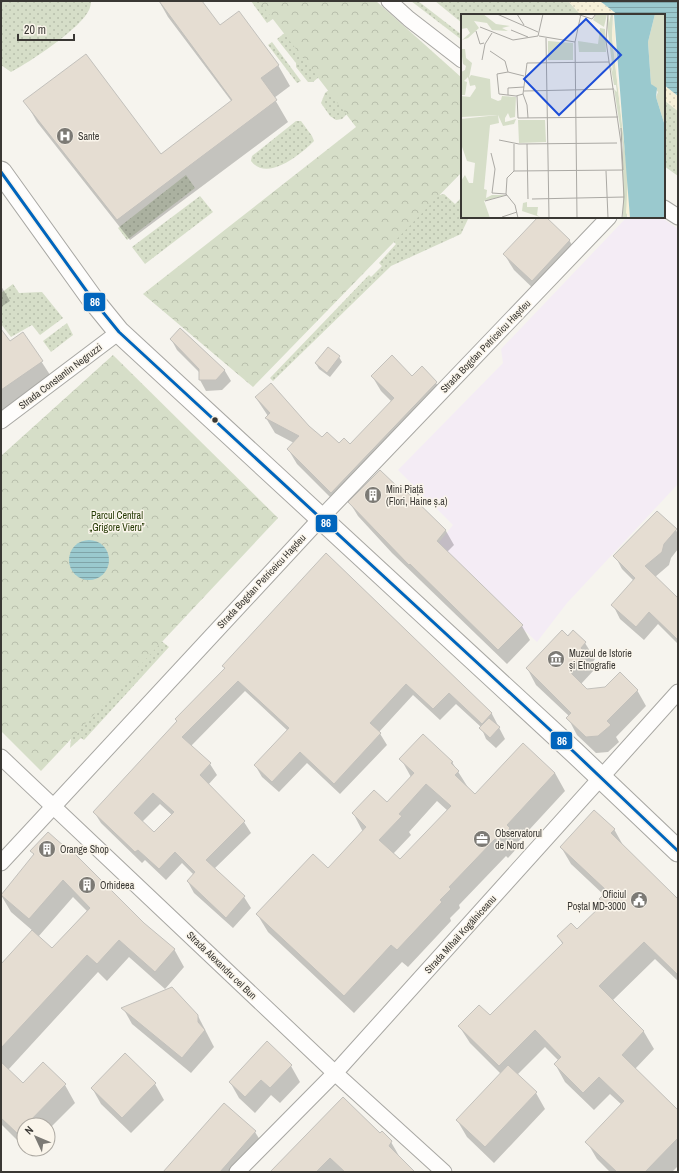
<svg xmlns="http://www.w3.org/2000/svg" width="679" height="1173" viewBox="0 0 679 1173" font-family="'Archivo Narrow',sans-serif">
<defs>
<pattern id="grass-dots" width="8" height="8" patternUnits="userSpaceOnUse"><rect width="8" height="8" fill="#d6dec8"/><path d="M2 2h.1M6 6h.1" fill="none" stroke="#b8bfac" stroke-width="1.8" stroke-linecap="round"/></pattern>
<pattern id="sand-dots" width="8" height="8" patternUnits="userSpaceOnUse"><rect width="8" height="8" fill="#f6f0d8"/><path d="M2 2h.1M6 6h.1" fill="none" stroke="#d4cfba" stroke-width="1.8" stroke-linecap="round"/></pattern>
<pattern id="park-crowns" width="20" height="18" patternUnits="userSpaceOnUse"><rect width="20" height="18" fill="#d6dec8"/><path d="M2 6a3 3 0 1 1 6 0M12 15a3 3 0 1 1 6 0" fill="none" stroke="#b8bfac"/></pattern>
<pattern id="water-rules" width="6" height="5" patternUnits="userSpaceOnUse"><rect width="6" height="5" fill="#9ac9ce"/><path d="M0 2.5h6" fill="none" stroke="#7fa4a8"/></pattern>
</defs>
<rect width="100%" height="100%" fill="#f6f4ee"/>
<path fill="#f4ecf5" d="M627,217H661L678,229V484L567,603L537,642L435,547L453,525L398,470L503,363L501,349Z"/>
<g fill="url(#grass-dots)">
<path d="M1,1H91C91,4 90,8 89,10C81,28 30,62 11,72L1,65Z"/>
<path d="M251,1H279L286,10L267,23Z"/>
<path d="M411,1H418L462,35V40Z"/>
<path d="M435,1H568L581,15H462V23Z"/>
<path d="M296,24L331,67L313,82H308L296,67V63L277,39Z"/>
<path d="M272,42L301,81L297,83L268,45Z"/>
<path d="M340,81L358,103L342,119L336,120L330,116L321,103L325,93Z"/>
<path d="M664,100L678,111V176L664,166Z"/>
<path d="M296,121H301L312,136L314,141C300,155 267,182 251,161L252,156Z"/>
<path d="M186,175L195,188L127,240L118,228Z"/>
<path d="M444,194L455,204L462,197V217H469L461,234L391,266L273,381L270,378L369,275L371,277L382,266L379,263L396,244L387,236L435,196Z"/>
<path d="M200,196L213,212L145,264L132,247Z"/>
<path d="M13,284L19,293L42,292L63,318L40,335L32,325L11,337L1,324V293Z"/>
<path d="M67,323L73,335L51,352L43,341Z"/>
<path d="M84,629L155,636L169,647L84,740L81,738L70,748Z"/>
</g>
<g fill="url(#sand-dots)">
<path d="M568,1H600L618,15H581Z"/>
<path d="M664,85L678,96V111L664,100Z"/>
</g>
<g fill="url(#park-crowns)">
<path d="M259,1H376L462,78V172L253,387L143,294L356,127Z"/>
<path d="M113,355L278,518L41,771L1,731V456Z"/>
</g>
<g fill="url(#water-rules)">
<path d="M600,1H678V96L664,85V15H618Z"/>
<circle cx="89" cy="560" r="20"/>
</g>
<g fill="#0003" fill-rule="evenodd">
<path d="M159,1H201L220,26L278,65L290,86L274,98L288,122L130,240L37,122L25,101L160,155L232,102L168,17Z"/>
<path d="M539,217H545L569,240L579,256L541,296L514,270L504,254Z"/>
<path d="M1,286L10,301L1,307Z"/>
<path d="M181,329L225,371L231,381L222,390L206,391L200,380V373L177,350L171,339Z"/>
<path d="M1,331L10,342L23,333L52,378L1,413Z"/>
<path d="M339,357L342,362L330,377L319,369L316,364Z"/>
<path d="M372,376L436,383L445,398L340,507L297,464L288,449L294,443L275,433L266,418L268,416L256,398L308,427L322,438L339,444L350,445L392,402L381,391Z"/>
<path d="M404,490L446,531L454,545L447,552L522,626L530,640L507,664L392,553L358,516L350,503L402,493Z"/>
<path d="M676,530L678,534V549L671,558L669,565L655,577L678,600V644L658,624L644,640L620,619L613,605L634,581L622,569L615,556Z"/>
<path d="M326,554L492,714L505,739L496,748L486,739L481,727L456,704L440,720L413,695L379,732L387,745L340,794L307,763L279,792L262,777L255,765L288,731L245,691L191,746L210,764L217,775L208,785L244,822L251,833L214,869L244,897L251,908L233,928L194,893L188,882L194,875L182,863L166,880L145,860L142,863L101,823L94,812L226,669L224,666ZM160,804L172,815L154,834L142,822Z"/>
<path d="M573,631L585,643L595,659L591,664L594,670L581,684L587,690H637L646,706L616,737L619,742L608,752L596,753L577,735L568,718L569,716L536,685L527,668Z"/>
<path d="M401,759L452,762L469,789L475,796L555,773L565,791L517,843L519,846L508,858L506,856L459,905L460,908L450,918L451,921L408,967L402,962L354,1013L268,932L257,914L328,870L363,832L353,813L387,804L411,777ZM437,801L448,811L400,860L393,854L411,835L409,832Z"/>
<path d="M614,829L624,847L678,900V981L655,959L612,1001L644,1032L654,1049L635,1069L678,1110V1166L672,1172H610L597,1159L587,1142L622,1105L610,1094L594,1110L565,1082L555,1064L559,1061L545,1047L517,1075L536,1093L545,1109L494,1163L467,1137L457,1120L501,1074L470,1043L459,1026L490,1017L563,945L558,936L577,930L604,904L601,899L604,895L571,864L561,847Z"/>
<path d="M32,851L143,924L174,949L184,967L165,989L129,957L107,981L98,972L8,1070L23,1084L65,1085L75,1103L48,1130V1125H24V1147L1,1124V966L33,931L11,912L1,895L34,856ZM73,897L87,911L52,949L38,937Z"/>
<path d="M123,1008L198,1016L214,1047L191,1073L132,1024Z"/>
<path d="M291,1066L300,1082L280,1103L271,1095L255,1113L239,1098L230,1082Z"/>
<path d="M155,1084L164,1100L131,1133L101,1104L92,1088Z"/>
<path d="M225,1104L255,1132L265,1148L243,1172H164Z"/>
<path d="M380,1134L391,1142L402,1161L413,1172H271Z"/>
</g>
<g fill="#e5ddd2" stroke="#c3c1bc" fill-rule="evenodd">
<path d="M159,1H202L220,25L239,11L279,65L261,78L277,100L117,220L23,101L86,54L161,154L232,100Z"/>
<path d="M538,217H546L570,240L532,281L503,254Z"/>
<path d="M180,328L225,370L216,380H199V369L170,339Z"/>
<path d="M1,329L10,341L23,332L43,361L1,390Z"/>
<path d="M328,347L340,356L327,373L315,363Z"/>
<path d="M392,355L412,376L422,366L437,382L331,493L287,449L299,436L265,418L270,413L255,397L271,383L309,426L322,437L327,432L339,443L344,438L350,444L394,398L371,376Z"/>
<path d="M380,470L402,491L404,489L446,530L437,541L523,625L498,650L410,564L409,565L348,502Z"/>
<path d="M657,511L677,529L664,544L662,552L645,566L678,598V640L649,612L636,627L611,605L635,578L613,556Z"/>
<path d="M326,553L492,713L482,724L449,693L433,709L406,684L370,723L381,733L334,784L300,752L272,782L254,765L289,728L238,681L182,737L211,763L200,775L245,821L206,860L245,896L226,918L187,881L195,872L175,852L159,869L138,850L135,852L93,812L177,721L175,719L225,668L222,666ZM153,793L174,812L154,832L134,813Z"/>
<path d="M562,630L568,636L573,630L586,642L581,648L586,653L569,671L587,689L605,687L620,672L638,690L607,721L611,725L598,736L586,737L566,718L571,713L526,668Z"/>
<path d="M489,718L500,727L490,738L479,728Z"/>
<path d="M423,734L453,762L451,763L459,771L455,775L475,794L523,743L555,773L507,825L510,828L498,841L495,839L449,887L451,889L440,900L442,902L397,950L391,945L344,996L256,914L313,854L328,868L366,827L352,813L374,790L387,802L414,773L399,759ZM426,784L451,806L400,859L379,840L402,816L399,814Z"/>
<path d="M594,810L615,829L611,833L678,899V975L644,942L599,986L644,1031L622,1055L678,1110V1138L645,1172H617L585,1142L624,1101L599,1077L583,1093L554,1064L561,1057L535,1030L499,1066L458,1026L479,1005L490,1015L563,943L557,936L571,923L577,929L604,903L599,899L607,891L560,847Z"/>
<path d="M48,832L65,847L66,845L144,923L175,949L155,972L119,940L97,964L87,955L1,1048V964L32,930L52,948L90,908L63,880L29,919L1,895L34,854L30,851Z"/>
<path d="M172,987L198,1015V1022L205,1030L182,1058L121,1008Z"/>
<path d="M267,1041L292,1065L270,1088L261,1080L245,1097L229,1082Z"/>
<path d="M125,1053L156,1083L122,1118L91,1088Z"/>
<path d="M1,1062L23,1083L43,1062L66,1084L26,1125H24L18,1134L1,1118Z"/>
<path d="M508,1065L537,1092L485,1147L456,1120Z"/>
<path d="M343,1097L380,1133L382,1131L392,1141L389,1146L415,1172H345L330,1158L316,1172H270Z"/>
<path d="M224,1103L256,1131L220,1172H163Z"/>
</g>
<g fill="none" stroke-linecap="round" stroke-linejoin="round">
<g stroke="#a8a7a3" stroke-width="17">
<g id="street">
<path d="M389,1L409,19L462,60"/>
<path d="M664,208L678,217"/>
<path d="M1,421L119,332"/>
<path d="M1,757L335,1073L444,1172"/>
<path d="M1,863L320,519L609,217"/>
<path d="M237,1172L335,1073L678,692"/>
</g>
</g>
<g stroke="#a8a7a3" stroke-width="23">
<path id="secondary" d="M1,172L93,300L119,332L574,752L678,851"/>
</g>
<use href="#street" stroke="#fefdfc" stroke-width="15"/>
<use href="#secondary" stroke="#fefdfc" stroke-width="21"/>
<g stroke="#faf5eb" stroke-width="6">
<path id="bus-1" d="M1,172L93,300L119,332L574,752L678,851"/>
</g>
<use href="#bus-1" stroke="#0065bd" stroke-width="3"/>
</g>
<defs>
<g id="hospital-disc" transform="scale(0.9)"><circle r="9.5" fill="#7c7a75" stroke="#faf5eb"/><path d="M-5-5h3v3.5h4V-5h3V5h-3V1.5h-4V5h-3Z" fill="#fff"/></g>
<g id="building-disc" transform="scale(0.9)"><circle r="9.5" fill="#7c7a75" stroke="#faf5eb"/><path d="M-4-6H4V6H1V3H-1V6H-4ZM-2.5-4.3h1.7v1.8h-1.7ZM.8-4.3h1.7v1.8H.8ZM-2.5-1h1.7V.8h-1.7ZM.8-1h1.7V.8H.8Z" fill="#fff"/></g>
<g id="museum-disc" transform="scale(0.9)"><circle r="9.5" fill="#7c7a75" stroke="#faf5eb"/><path d="M0-6L6-3V-2H-6V-3ZM-5-1h2V3h-2ZM-1-1h2V3h-2ZM3-1h2V3H3ZM-6 4H6V6H-6Z" fill="#fff"/></g>
<g id="office-disc" transform="scale(0.9)"><circle r="9.5" fill="#7c7a75" stroke="#faf5eb"/><path d="M-6-3h4V-5.5h4V-3h4V5H-6ZM-1-4.5V-3h2v-1.5ZM-6 0V1H6V0Z" fill="#fff"/></g>
<g id="civic-disc" transform="scale(0.9)"><circle r="9.5" fill="#7c7a75" stroke="#faf5eb"/><path d="M-.6-6.5H3V-4.5H.6V-3L4-1V1h2V6H-6V1h2V-1L-.6-3ZM-1.2 2.5V6h2.4V2.5Z" fill="#fff"/></g>
</defs>
<g fill-rule="evenodd">
<use href="#hospital-disc" x="65" y="136"/>
<use href="#building-disc" x="373" y="495"/>
<use href="#museum-disc" x="556" y="659"/>
<use href="#office-disc" x="482" y="839"/>
<use href="#building-disc" x="47" y="849"/>
<use href="#building-disc" x="87" y="885"/>
<use href="#civic-disc" x="639" y="900"/>
</g>
<circle fill="#3a3834" stroke="#faf5eb" stroke-width="1.5" cx="215" cy="420" r="3.5"/>
<g text-anchor="middle" stroke-width="3" stroke-linejoin="round" paint-order="stroke">
<g font-size="10" fill="#3a3834" stroke="#faf5eb" text-anchor="start">
<text x="78" y="140">Sante</text>
<text x="386" y="493">Mini Piață<tspan x="386" dy="12">(Flori, Haine ș.a)</tspan></text>
<text x="569" y="657">Muzeul de Istorie<tspan x="569" dy="12">și Etnografie</tspan></text>
<text x="495" y="837">Observatorul<tspan x="495" dy="12">de Nord</tspan></text>
<text x="60" y="853">Orange Shop</text>
<text x="100" y="889">Orhideea</text>
<text x="626" y="898" text-anchor="end">Oficiul<tspan x="626" dy="12">Poștal MD-3000</tspan></text>
</g>
<g font-size="10" fill="#3a3834" stroke="#faf5eb">
<text transform="translate(485 346) rotate(-46)" y="4">Strada Bogdan Petriceicu Hașdeu</text>
<text transform="translate(60 376) rotate(-37)" y="4">Strada Constantin Negruzzi</text>
<text transform="translate(261 581) rotate(-47)" y="4">Strada Bogdan Petriceicu Hașdeu</text>
<text transform="translate(460 934) rotate(-48)" y="4">Strada Mihail Kogălniceanu</text>
<text transform="translate(222 965) rotate(44)" y="4">Strada Alexandru cel Bun</text>
</g>
<g font-size="10" fill="#273b06" stroke="#faf5eb">
<text x="117" y="519">Parcul Central<tspan x="117" dy="12">„Grigore Vieru”</tspan></text>
</g>
</g>
<g transform="translate(461 14)">
<rect width="204" height="204" fill="#f6f4ee"/>
<path d="M0,0H22L35,10L49,12L41,14L47,17L31,16L26,9L13,7L18,14L7,24L1,26L9,19L6,14L0,15ZM135,0H146L143,13L132,6ZM148,0V9L150,0H152L151,23L167,164L166,204H162V131L153,75L156,78L155,71H153L149,49L152,58L146,10ZM194,0H204V112L195,83L197,78L190,70L187,28ZM0,35H4L5,44L11,49L8,64L10,61L29,65L30,84L37,87L40,86L41,82L55,83L54,103L49,104L47,99L44,104V108L55,105L53,110L42,112L37,101L1,103L0,82L9,83L15,74L14,71L9,72L7,63L3,67L6,68L4,81H0V58L4,56L5,52L2,50ZM66,188V193H77L76,201L79,203L61,197L62,189Z" fill="#d6dec8"/>
<path d="M37,101L38,109L29,111L23,175L26,176L25,184L31,181H45L23,187L29,204H0V167L4,161L8,169H12L14,149L6,147L0,130V105Z" fill="#d6dec8"/>
<path d="M153,0L156,59L168,163L169,204L165,199L167,163L151,21Z" fill="#f6f0d8"/>
<path d="M139,14L144,15L145,38H118L117,27L137,30ZM87,27L112,29V46H87ZM57,106H84L85,128L58,129Z" fill="#d6dec8"/>
<path d="M153,0H194L187,28L190,70L196,74L195,83L204,112V204H169Z" fill="#9ac9ce"/>
<path fill="none" stroke="#aba9a4" stroke-width="1" d="M36,0L77,18M56,0L63,11M116,0L131,5L135,0M147,0L145,27L160,129L163,183L161,204M19,13L52,26L77,22M50,16L67,23M15,17L19,30L23,29M77,22L82,0M78,22L114,28M85,24L88,204M29,37L44,47L47,58M21,46L24,30L31,19M63,77L153,75M62,80L55,82L38,80L36,60L47,58L63,62M47,81V74L63,73M56,82L57,104L157,103M67,104L66,91L62,80L66,49L148,48M160,114L162,156M38,126L58,130L156,129M53,130V157L46,164L45,180L54,191L57,204M66,130L67,185M30,139L34,155L31,179L45,180M53,157L162,156M145,157L147,204M71,185L163,183M24,187L46,181M41,203L56,198M116,204L114,28L120,0"/>
<path fill="#1d4ed8" fill-opacity="0.15" stroke="#1d4ed8" stroke-width="2" d="M125,5L160,41L98,101L63,65Z"/>
<rect width="204" height="204" fill="none" stroke="#3a3834" stroke-width="2"/>
</g>
<g stroke="#faf5eb" stroke-width="1.5">
<rect x="83" y="292" width="23" height="20" rx="4" fill="#0065bd"/>
<rect x="315" y="514" width="23" height="19" rx="4" fill="#0065bd"/>
<rect x="550" y="731" width="23" height="19" rx="4" fill="#0065bd"/>
</g>
<g font-size="11" text-anchor="middle" font-weight="bold" fill="#fff">
<text x="95" y="306">86</text>
<text x="326" y="527">86</text>
<text x="562" y="745">86</text>
</g>
<rect width="679" height="1173" fill="none" stroke="#3a3834" stroke-width="4"/>
<g transform="translate(36 1137) rotate(314)"><circle r="19" fill="#faf5eb" stroke="#ada9a2"/>
<path d="M0-3L7 15L0 10L-7 15Z" fill="#7c7a75"/>
<text y="-6" font-size="11" font-weight="bold" text-anchor="middle" fill="#3a3834">N</text>
</g>
<path d="M18 34v6h56v-6" fill="none" stroke="#3a3834" stroke-width="2"/>
<text x="24" y="34" font-size="12" fill="#3a3834" stroke="#faf5eb" stroke-width="3" paint-order="stroke">20 m</text>
</svg>
